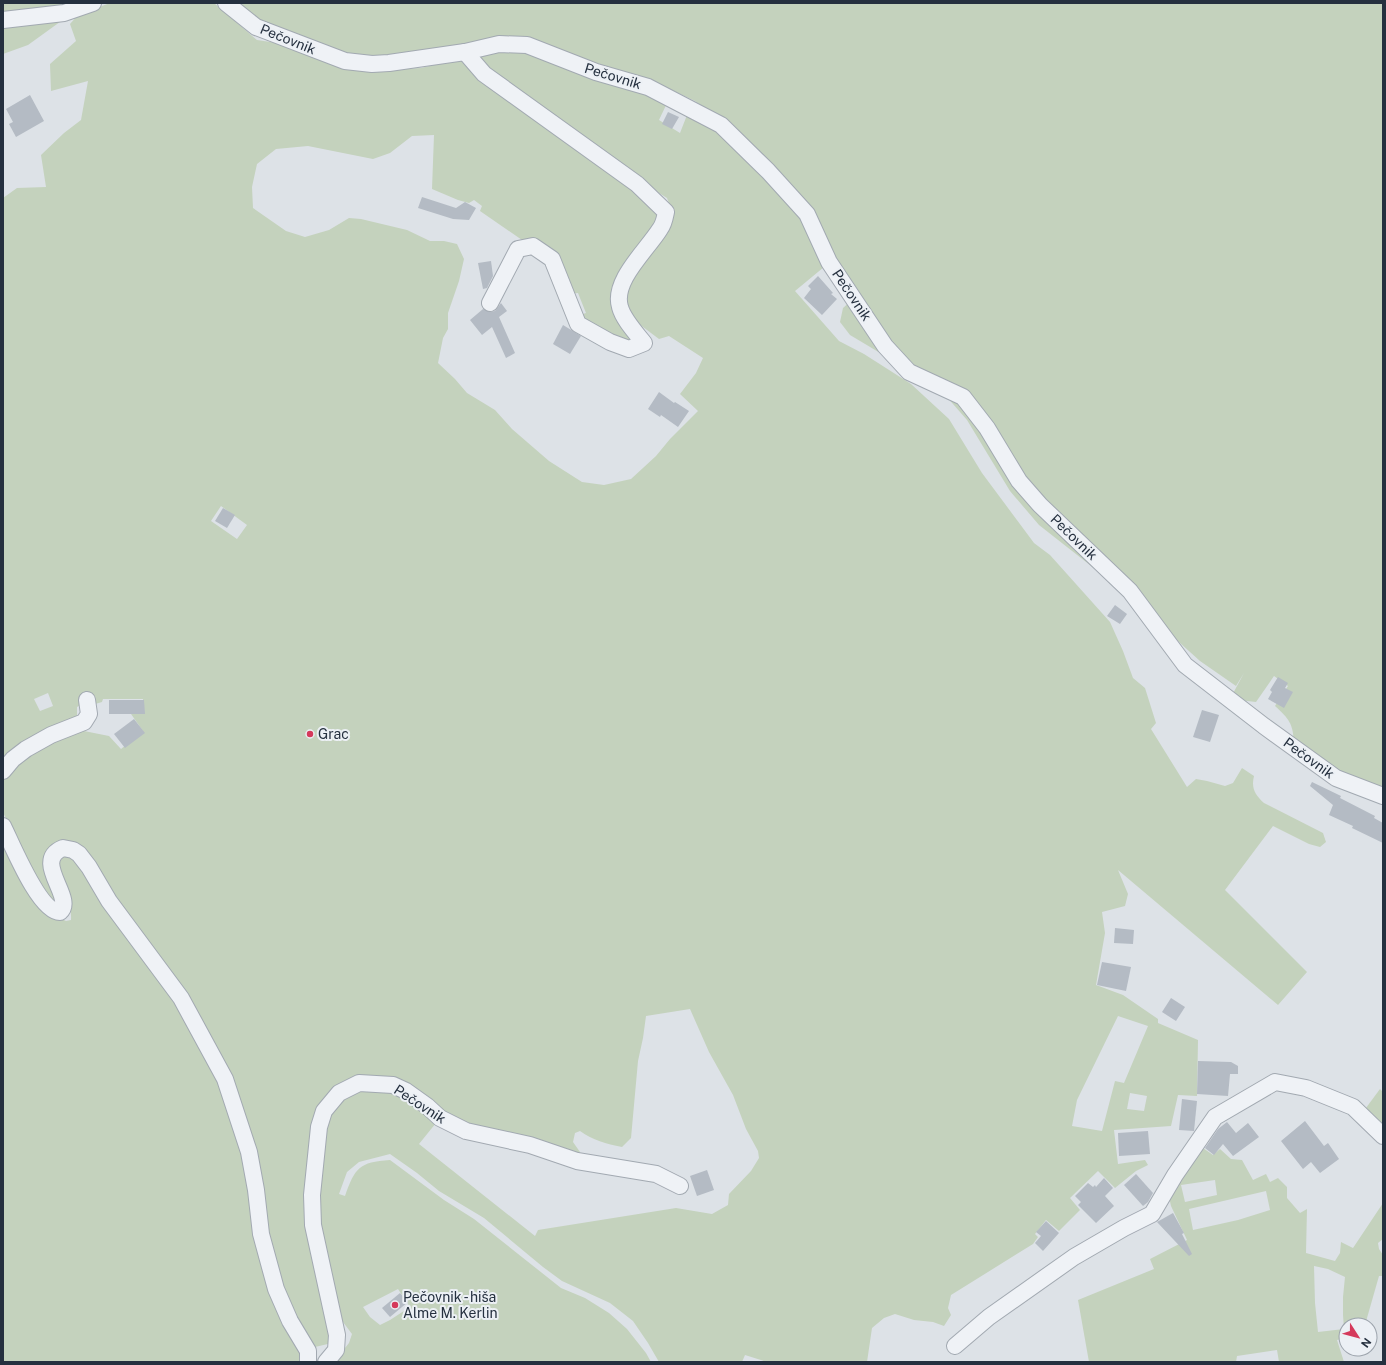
<svg xmlns="http://www.w3.org/2000/svg" width="1386" height="1365" viewBox="0 0 1386 1365" font-family="'Public Sans',sans-serif">
<rect width="100%" height="100%" fill="#dde2e7"/>
<g fill="#c4d2bd" fill-rule="evenodd">
<path d="M3,3H68L47,8L3,13Z"/>
<path d="M110,3H214L257,40L284,44L327,63L351,69L382,70L421,68L454,60H460L466,66L507,93L579,150L658,204L661,213L659,226L630,263L615,292L618,312L626,324L637,335L638,339L635,342C612,344 593,331 577,316L586,313L578,293L568,294L565,277L558,261L550,251L541,245L522,240L480,211L482,206L474,200L469,203L458,200L432,189L434,135L412,136L390,153L373,159L308,146L276,149L257,164L252,187L253,208L286,231L305,237L329,230L349,218L361,219L407,230L430,241H444L457,244L464,259L459,281L448,313V329L443,338L438,363L455,379L467,393L495,410L512,429L549,461L582,482L604,485L631,479L656,456L670,439L698,411L680,394L696,373L703,358L669,336L659,339L639,324L626,312L623,292L630,276L670,223L672,211L667,198L595,153L514,87L486,70L479,59L484,52L507,48L526,52L550,59L592,77L668,101L659,120L680,133L689,110L718,132L772,183L801,215L824,267L795,291L839,341L864,354L911,384L949,419L982,473L1034,543L1050,555L1110,622L1123,651L1133,678L1145,688L1156,723L1151,729L1187,787L1196,779L1207,781L1225,786L1233,783L1242,768L1254,776C1251,788 1255,795 1264,803L1323,833L1326,842L1320,847L1309,844L1273,826L1225,890L1307,972L1278,1005L1118,870L1128,894L1125,906L1102,912L1105,933L1096,985L1123,995L1158,1019V1023L1198,1040L1197,1096L1178,1095L1171,1126L1114,1130L1118,1164L1145,1160L1148,1165L1136,1171L1115,1188L1098,1171L1070,1198L1080,1210L1059,1231L1046,1220L1035,1234L1038,1237L1033,1244L951,1295L948,1308L951,1315L944,1326L933,1322L914,1320L895,1314L884,1318L872,1328L867,1362H767L745,1355L742,1362H659L648,1343L633,1321L610,1303L562,1281L543,1267L484,1218L439,1191L417,1173L390,1154L359,1162L347,1172L339,1194L345,1196C355,1168 359,1162 390,1160L444,1200L474,1219L561,1288L585,1298L609,1313L627,1329L646,1353L651,1362H330L334,1359L340,1348H345L349,1343L352,1334L337,1314L318,1239L315,1207L322,1125L328,1112L339,1098L349,1090L366,1084L380,1086L400,1093L411,1101L436,1123L419,1144L535,1236L538,1230L676,1208L712,1214L728,1205L729,1194L751,1171L759,1158L758,1151L746,1129L733,1095L709,1052L690,1009L646,1016L643,1038L638,1061L631,1138L622,1147C606,1144 593,1140 580,1131L575,1133L573,1142L580,1152L577,1159L455,1125L427,1108L423,1101L403,1087L386,1081L368,1078L351,1081L336,1090L323,1104L317,1119L308,1198L310,1228L314,1258L333,1325L334,1334L332,1343L315,1347L308,1342L293,1318L277,1281L263,1228L259,1175L248,1135L231,1083L182,992L154,951L136,931L100,880L87,854L74,844L62,842L53,847L45,862L55,889L56,903L51,902L39,888L17,837L3,813V780L8,768L30,750L79,730L109,736L121,749L143,731L131,714H142L143,699H103L102,702L85,707L84,703L77,707V722L27,745L3,765V198L17,188L46,187L41,155L64,133L81,120L88,81L51,91L50,64L76,41L70,24L78,15ZM221,506L247,525L237,539L211,521ZM48,693L53,706L40,711L34,699ZM1118,1016L1148,1026L1124,1083L1115,1081L1102,1131L1072,1126L1077,1100ZM1130,1093L1147,1096L1144,1111L1127,1109ZM398,1289L410,1307L390,1320L380,1325L370,1317L363,1307Z"/>
<path d="M233,3H1383V790L1328,769L1294,743C1293,723 1289,719 1275,706L1288,686L1274,676L1256,702L1230,699L1244,673L1236,686L1200,661L1180,643L1151,613L1039,525L1010,491L967,420L946,396L917,375L850,335L840,322L843,308L854,298L830,248L724,122L695,101L670,89L526,38L424,54L356,57L258,23Z"/>
<path d="M64,19L28,45L3,54V25L9,24L36,25Z"/>
<path d="M3,839L52,914L66,921L71,920C72,900 63,883 55,865L59,855L74,858L147,957L222,1082L255,1199L306,1362H3Z"/>
<path d="M1380,1089L1383,1092V1141L1363,1112Z"/>
<path d="M1200,1146L1213,1155L1220,1149L1231,1159L1242,1160L1253,1180L1266,1174L1270,1182L1278,1178L1287,1187V1198L1300,1213L1307,1209L1306,1253L1335,1261L1340,1253L1341,1242L1353,1248L1383,1203V1239L1378,1243L1379,1249L1383,1255V1276H1379L1365,1325H1346V1338L1337,1340L1344,1362H1279L1277,1350L1237,1356L1236,1362H1089L1078,1300L1154,1269L1150,1259L1187,1240L1171,1206L1169,1197ZM1215,1180L1217,1195L1185,1202L1181,1185ZM1266,1191L1270,1210L1238,1220L1193,1230L1189,1209ZM1314,1266L1328,1269L1345,1277L1343,1297V1315L1344,1329L1318,1332L1315,1303Z"/>
</g>
<g fill="#b4bbc4">
<path d="M30,95L44,121L16,137L9,124L13,122L6,109Z"/>
<path d="M668,112L679,117L672,129L662,124Z"/>
<path d="M422,197L456,208L465,202L476,208L469,220L453,219L418,208Z"/>
<path d="M491,261L493,276L487,288L483,289L478,263Z"/>
<path d="M818,276L833,293L831,294L837,299L822,315L804,298L811,289L808,286Z"/>
<path d="M501,303L507,311L499,317L515,353L506,358L492,327L482,335L470,320L483,309L490,312L495,311Z"/>
<path d="M563,325L581,336L570,354L553,344Z"/>
<path d="M659,392L674,403L675,402L689,411L678,427L661,415L660,417L648,409Z"/>
<path d="M223,508L235,515L227,528L215,521Z"/>
<path d="M1115,605L1127,614L1120,624L1107,616Z"/>
<path d="M1278,677L1288,683L1285,688L1293,692L1284,708L1268,699L1272,692L1270,690Z"/>
<path d="M109,700H144L145,714H109Z"/>
<path d="M1202,710L1219,715L1210,742L1193,737Z"/>
<path d="M134,719L145,733L125,748L114,734Z"/>
<path d="M1312,782L1341,796L1340,798L1375,816L1374,818L1383,823V843L1352,828L1353,826L1329,815L1333,805L1310,786Z"/>
<path d="M1115,928L1134,930L1133,944L1114,943Z"/>
<path d="M1102,962L1131,967L1126,991L1097,985Z"/>
<path d="M1171,998L1185,1007L1176,1021L1162,1012Z"/>
<path d="M1198,1061L1231,1062L1238,1066V1074H1230L1228,1096L1197,1094Z"/>
<path d="M1182,1099L1197,1101L1194,1131L1179,1130Z"/>
<path d="M1305,1121L1324,1146L1328,1143L1339,1159L1320,1173L1311,1162L1303,1169L1281,1141Z"/>
<path d="M1227,1122L1236,1133L1248,1123L1259,1137L1233,1156L1223,1144L1214,1155L1205,1148L1218,1129Z"/>
<path d="M1148,1131L1150,1154L1119,1156L1118,1133Z"/>
<path d="M707,1170L714,1190L697,1196L690,1176Z"/>
<path d="M1136,1174L1153,1193L1148,1202L1143,1206L1124,1185Z"/>
<path d="M1104,1178L1113,1188L1105,1196L1114,1206L1096,1223L1078,1205L1081,1202L1075,1196L1088,1183L1093,1187L1095,1185L1096,1187Z"/>
<path d="M1173,1213L1184,1233L1182,1234L1192,1254L1189,1256L1157,1222Z"/>
<path d="M1046,1221L1059,1233L1043,1251L1035,1243L1041,1236L1036,1232Z"/>
<path d="M400,1293L408,1302L390,1317L382,1308Z"/>
</g>
<g fill="none" stroke-linecap="round" stroke-linejoin="round">
<g stroke="#a2a9b1" stroke-width="18">
<g id="street">
<path d="M226,3L256,27L345,61L372,64L389,63L465,52L499,44L527,45L596,72L648,87L721,125L768,171L807,214L829,262L885,346L909,372L963,397L987,428L1019,481L1040,505L1130,591L1185,665L1264,726L1336,778L1383,796"/>
<path d="M3,20L64,13L93,3"/>
<path d="M465,52L484,74L637,184L666,212C665,217 664,224 660,229C647,250 612,281 620,307C623,319 636,333 644,343L629,349L610,342L578,324L552,259L533,246L518,249L490,303"/>
<path d="M3,771L13,759L26,749L51,735L84,722L89,714L87,700"/>
<path d="M3,826C12,844 39,912 60,912C76,898 31,861 63,848L73,850L79,854L89,867L109,901L181,998L225,1079L249,1152L256,1190L261,1234L276,1289L290,1321L308,1351V1362"/>
<path d="M955,1346L989,1317L1074,1257L1124,1228L1152,1214L1175,1175L1215,1117L1275,1082L1306,1088L1353,1107L1383,1136"/>
<path d="M326,1362L336,1350L337,1335L313,1225L312,1195L319,1127L324,1111L339,1093L359,1083L393,1085L406,1091L427,1106L440,1118L466,1131L530,1145L577,1161L656,1174L680,1186"/>
</g>
</g>
<use href="#street" stroke="#eff2f6" stroke-width="16"/>
</g>
<g fill="#d5395b" stroke="#ecf0f5" stroke-width="1.5">
<circle cx="310" cy="734" r="4"/>
<circle cx="395" cy="1305" r="4"/>
</g>
<g text-anchor="middle" stroke-width="4" stroke-linejoin="round" paint-order="stroke">
<g font-size="14" fill="#25303f" stroke="#ecf0f5">
<text transform="translate(288 39) rotate(22)" y="5">Pečovnik</text>
<text transform="translate(613 76) rotate(17)" y="5">Pečovnik</text>
<text transform="translate(852 295) rotate(56)" y="5">Pečovnik</text>
<text transform="translate(1074 537) rotate(44)" y="5">Pečovnik</text>
<text transform="translate(1309 758) rotate(36)" y="5">Pečovnik</text>
<text transform="translate(420 1104) rotate(33)" y="5">Pečovnik</text>
</g>
<g font-size="14" fill="#25303f" stroke="#ecf0f5" text-anchor="start">
<text x="318" y="739">Grac</text>
<text x="403" y="1302">Pečovnik - hiša<tspan x="403" dy="16">Alme M. Kerlin</tspan></text>
</g>
</g>
<rect width="1386" height="1365" fill="none" stroke="#25303f" stroke-width="8"/>
<g transform="translate(1358 1337) rotate(126)"><circle r="19" fill="#ecf0f5" stroke="#9ca3ac"/>
<path d="M0-3L7 15L0 10L-7 15Z" fill="#d5395b"/>
<text y="-6" font-size="11" font-weight="bold" text-anchor="middle" fill="#25303f">N</text>
</g>
</svg>
